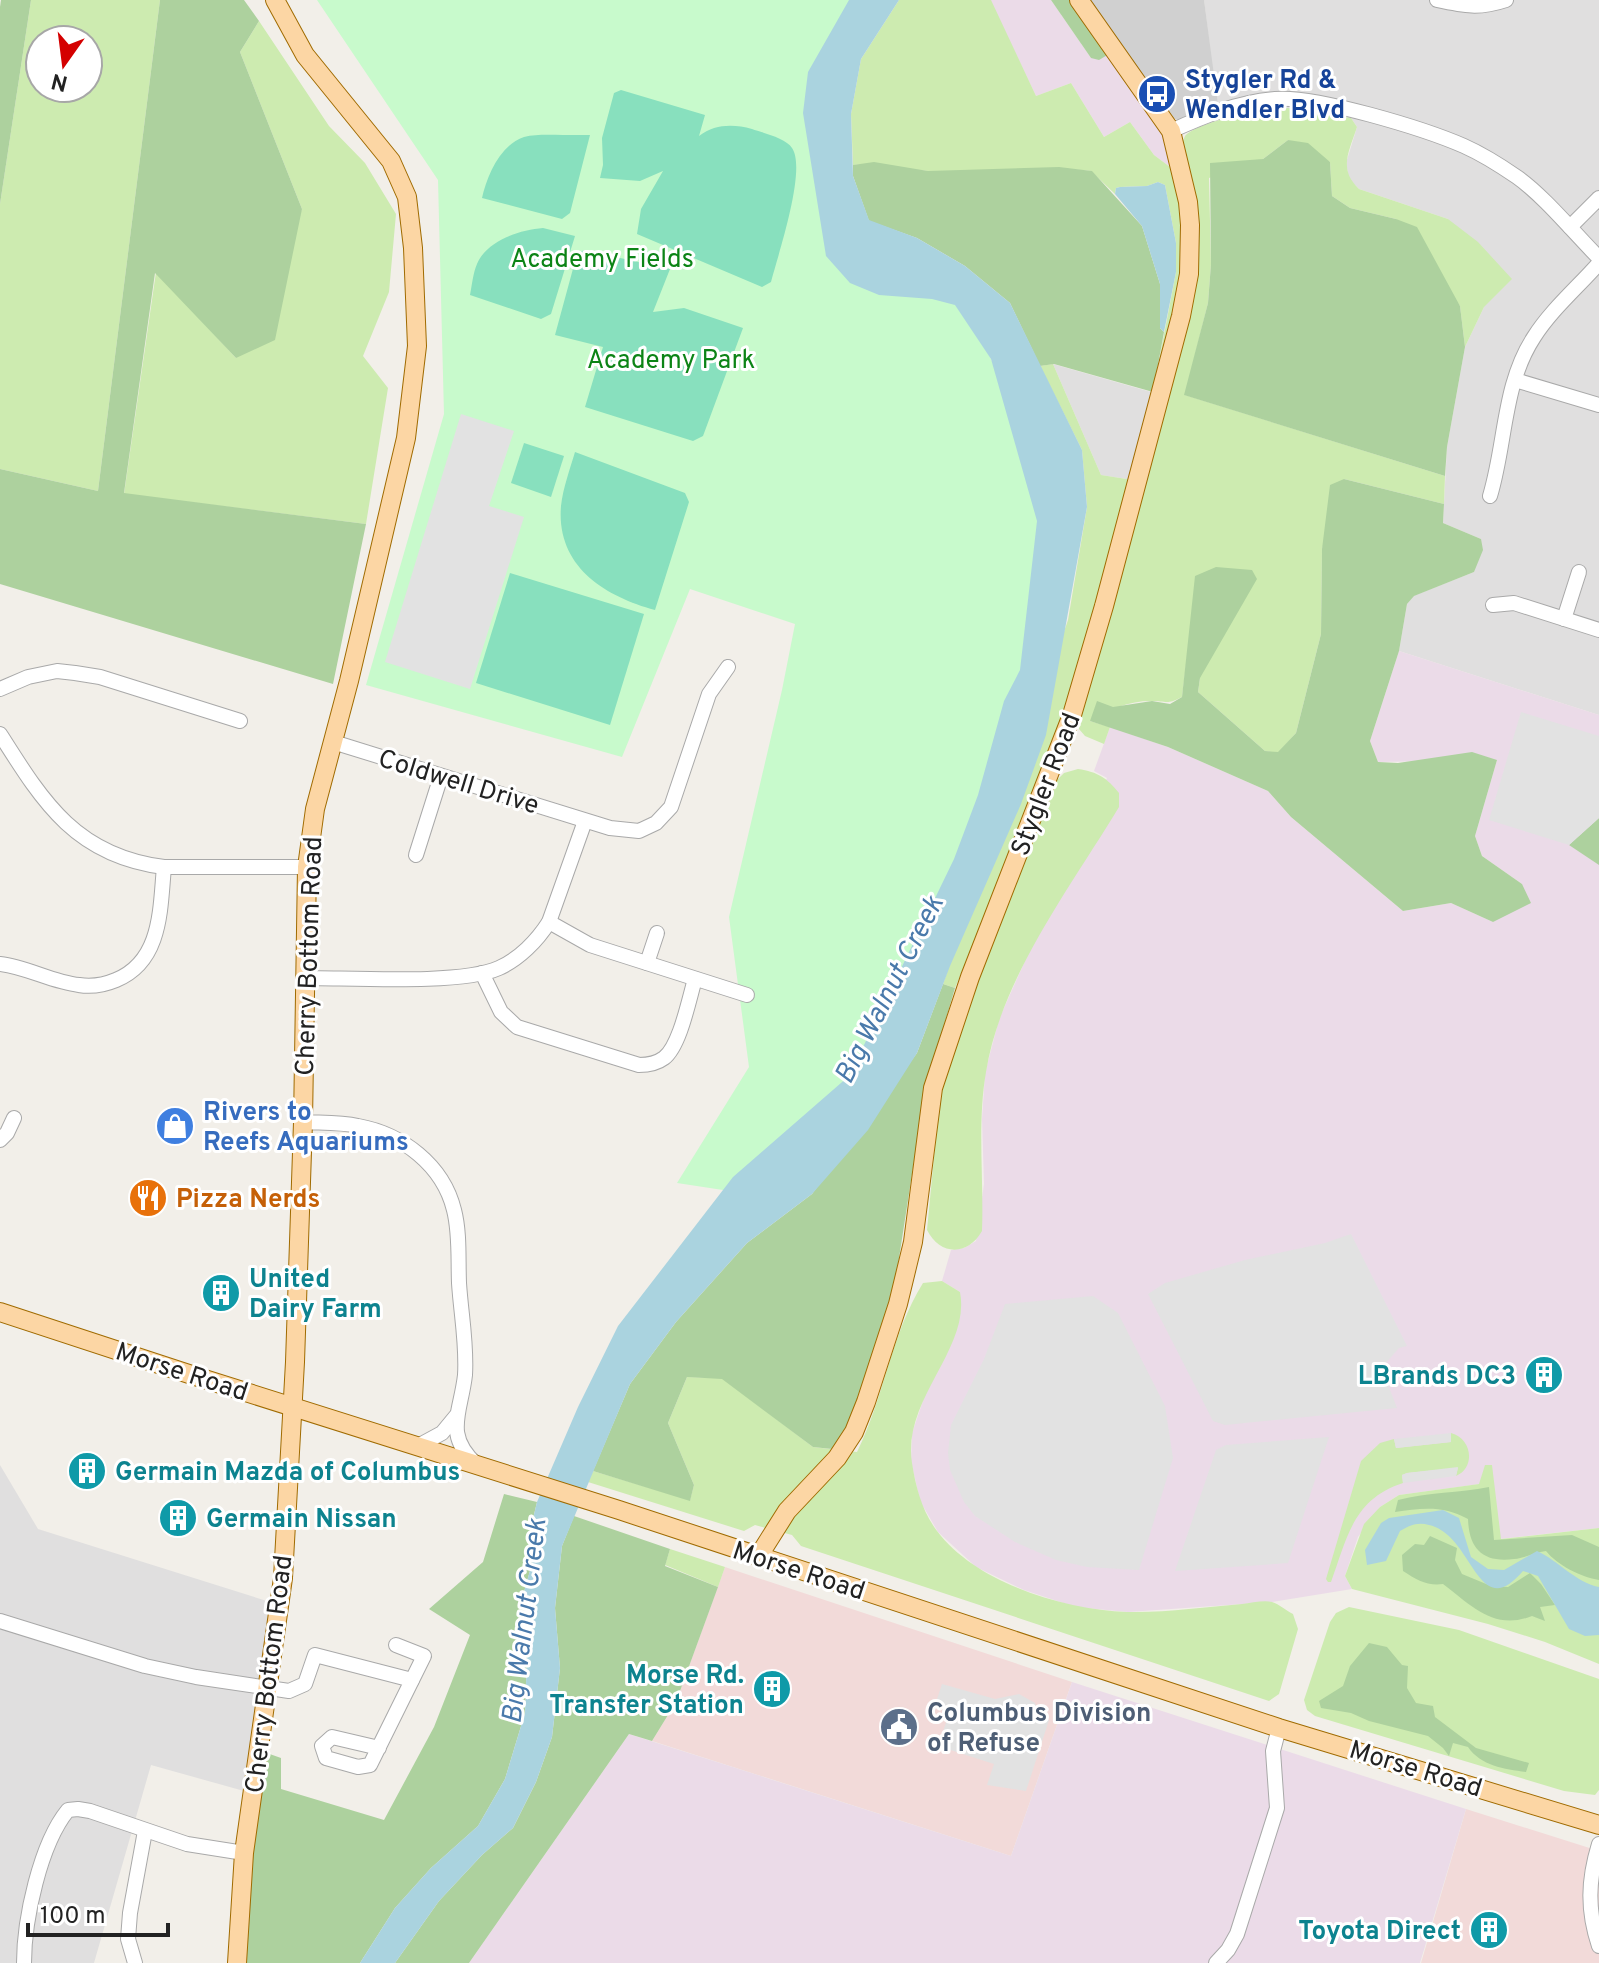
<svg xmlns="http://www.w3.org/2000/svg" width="1599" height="1963" viewBox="0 0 1599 1963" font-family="Overpass,sans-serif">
<rect width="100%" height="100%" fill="#f2efe9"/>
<g fill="#e0dfdf">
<path d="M1204,0H1599V715L1399,651L1407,604L1413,596L1474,572L1481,539L1443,523L1447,447L1465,347L1484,307L1448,219L1359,189L1349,179L1346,163L1357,127L1351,118L1305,109L1269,107L1219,120Z"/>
<path d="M1053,364L1165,396L1133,480L1101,475Z"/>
<path d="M0,1465L38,1529L270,1602L244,1791L151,1765L94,1963H0Z"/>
</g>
<g fill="#f2dad9">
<path d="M725,1567L1072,1682L1011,1856L652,1741L676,1702Z"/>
<path d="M1466,1809L1599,1851V1963H1421Z"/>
</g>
<g fill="#ebdbe8">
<path d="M990,0H1051L1091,58L1109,54L1163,129L1174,170L1154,155L1130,122L1104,137L1071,83L1036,96Z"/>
<path d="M1399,651L1599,715V1528L1500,1539L1480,1484L1399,1495L1380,1507L1358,1537L1345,1576L1352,1589L1272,1602L1128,1612L1075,1607L1024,1590L976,1567L938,1532L920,1501L911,1461L912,1433L960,1292L942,1281L951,1250L964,1248L976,1241L984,1184L982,1119L985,1073L999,1019L1107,778L1094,771L1110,727L1168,747L1268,791L1291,817L1403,911L1451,903L1493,922L1522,884L1482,856L1475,836L1497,760L1378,762L1370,741Z"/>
<path d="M1072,1682L1466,1809L1420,1963H469L629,1734L1011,1856Z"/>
</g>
<path fill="#d0d0d0" d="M1085,0H1204L1218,105L1180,121L1170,117Z"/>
<g fill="#cdebb0" fill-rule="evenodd">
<path d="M31,0H160L98,491L0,469V204ZM40,40H88V88H40Z"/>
<path d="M899,0H991L1036,96L1071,83L1104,137L1130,122L1154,155L1174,170L1183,213V274L1153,392L1176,272V243L1165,185L1158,182L1147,186L1120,187L1116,188L1115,194L1091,171C1036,165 982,175 928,171C902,169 880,162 853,165L851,114L861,59Z"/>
<path d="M259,21L329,126L365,163L396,214L389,292L363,356L388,388L366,524L124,494L156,272L236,358L302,209L240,52Z"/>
<path d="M1269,107L1305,109L1351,118L1357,127C1349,152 1338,169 1359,189L1448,219L1478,242L1512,279L1484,307L1465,347L1460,306L1396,219L1350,208L1332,196L1330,162L1288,140L1263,159L1209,178L1211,264L1208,303L1185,395L1445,476L1444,504L1344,479L1322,549L1321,634L1296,733L1278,753L1265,751L1198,692L1200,678L1188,649L1182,697C1167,705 1167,701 1151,701C1129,701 1109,709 1090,721L1110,727L1104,744L1085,736L1079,729L1078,713L1190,301L1181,148C1181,147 1184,138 1185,136C1194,124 1253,111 1269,107Z"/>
<path d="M1053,364L1101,475L1133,480L1053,750L955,988L943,984L1068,620L1087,507L1082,450L1040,366Z"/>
<path d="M1078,769C1098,772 1107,778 1119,793V807C1070,888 1001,978 986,1072C977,1124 984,1179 982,1231C968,1256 940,1256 927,1230L942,1073L1054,783L1064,773Z"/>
<path d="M942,1281L960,1292C971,1349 902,1399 912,1463C916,1488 922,1511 937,1531C976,1583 1065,1610 1127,1612C1165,1613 1204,1607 1242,1604C1251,1603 1264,1600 1272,1602C1279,1604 1287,1611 1293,1614L1298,1629L1279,1694L1269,1701L801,1546L792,1535L755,1525L744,1531L588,1482L593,1471L690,1500L694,1485L668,1423L687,1377L722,1378L813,1447L857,1452C884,1398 891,1334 923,1283Z"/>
<path d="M1451,1433C1472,1438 1476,1468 1456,1476L1458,1468L1407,1473L1402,1475L1403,1483C1353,1499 1347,1538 1331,1582H1328L1326,1579L1361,1461L1380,1443L1394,1439L1396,1448L1451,1442Z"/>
<path d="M1485,1465H1492L1501,1539L1599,1528V1664L1545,1642L1488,1624L1352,1589L1345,1576L1364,1524L1380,1507L1399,1495L1479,1484Z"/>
<path d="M670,1549L725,1567L718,1587L665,1565Z"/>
<path d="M1349,1607L1459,1630L1599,1679V1790L1595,1795L1564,1791L1315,1716L1307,1710L1304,1700L1330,1622L1336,1613Z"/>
</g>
<g fill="#add19e">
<path d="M1,0H31L0,204V7Z"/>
<path d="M160,0H244L259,21L240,52L302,209L275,340L236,358L155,273L124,493L366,524L333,684L0,584V469L98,491Z"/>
<path d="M1051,0H1071L1109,54L1099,60L1091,58Z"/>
<path d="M1288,140L1308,143L1330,162L1332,196L1350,208L1396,219L1417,227L1460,306L1465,347L1447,447L1445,476L1184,395L1208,303L1211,264L1210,163L1263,159Z"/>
<path d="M874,162L928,171L1059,167L1092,171L1142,226L1160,284V328L1164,332L1153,392L1054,364L1040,366L1010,303L965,266L917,238L869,221L853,176V165Z"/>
<path d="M1344,479L1444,504L1443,523L1481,539L1483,550L1474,572L1414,596L1407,604L1399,651L1370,741L1378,762L1398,763L1472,752L1497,760L1475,836L1482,856L1522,884L1531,903L1493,922L1451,903L1403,911L1291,817L1268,791L1168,747L1090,721L1097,701L1113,707L1152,701L1170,704L1182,697L1195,576L1216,567L1252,570L1257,579L1200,678L1198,692L1265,751L1278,752L1296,733L1321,634L1322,549L1330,485Z"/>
<path d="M1599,818V865L1569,845Z"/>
<path d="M943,984L955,988L925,1090L897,1271L865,1391L845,1431L832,1449L813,1447L722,1379L687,1377L668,1423L694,1485L690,1501L593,1471L630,1384L676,1322L747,1243L812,1194L917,1053Z"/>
<path d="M1489,1487L1494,1540L1572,1535L1599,1547V1580C1581,1577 1557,1565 1546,1551C1535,1552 1526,1558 1514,1559C1483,1563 1469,1549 1468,1519C1444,1505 1421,1508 1395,1512L1398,1500C1428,1492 1459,1493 1489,1487Z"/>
<path d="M504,1494L537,1502L532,1523L533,1560L524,1592L527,1657L525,1713L505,1779L478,1826L431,1868L395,1908L360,1963H244L247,1896L264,1752L281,1758V1789L384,1820L434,1727L470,1635L429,1609L483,1562Z"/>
<path d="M574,1516L670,1549L665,1566L718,1587L676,1702L652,1741L629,1734L469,1963H395L439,1901L482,1855L513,1828L536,1782L552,1737L560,1668L555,1608L562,1546Z"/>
<path d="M1430,1536L1457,1548L1455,1560L1462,1574L1491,1586L1508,1587L1530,1573L1541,1584L1555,1605L1540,1607L1545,1621L1532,1616C1494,1631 1472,1606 1443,1584C1427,1586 1417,1580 1403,1571L1402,1555L1415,1544L1424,1545Z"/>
<path d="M1369,1643L1387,1647L1402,1665L1408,1666L1407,1688L1416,1703L1433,1706L1435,1717L1476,1748L1529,1763L1526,1772C1504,1769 1481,1766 1468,1747L1453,1743L1449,1756L1443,1748L1428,1736L1369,1721L1351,1713L1321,1708L1319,1701L1343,1686L1350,1666Z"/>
</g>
<path fill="#c8facc" d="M317,0H884L843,68L847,215L962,291L1064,531L941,950L775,1198L677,1183L749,1067L729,917L782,690L795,624L690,589L622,757L366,685L444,414L438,180Z"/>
<g fill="#88e0be">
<path d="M621,90L705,115L699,136C715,124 733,124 752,129C763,133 786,138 792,148C807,169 778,255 771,282L762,287L637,234L641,209L663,171L640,181L600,178L603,165L602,138L614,93Z"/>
<path d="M563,135H590L570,213L562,219L482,198C487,176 500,145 524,137C536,134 551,135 563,135Z"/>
<path d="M543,228L575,236L551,314L541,319L470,295C472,285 473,273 477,264C487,240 520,230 543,228Z"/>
<path d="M584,250L670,269L653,312L684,308L743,328L703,436L693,441L585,407L603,347L555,335L577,254Z"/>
<path d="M524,443L564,456L551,497L511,483Z"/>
<path d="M575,452L685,493L689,502L655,610C604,596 556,566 561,506C563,488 570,469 575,452Z"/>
<path d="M510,573L644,614L610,725L476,683Z"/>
</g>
<g fill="#e2e2e2">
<path d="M461,414L514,431L489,506L524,517L470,689L385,662Z"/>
<path d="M1521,712L1599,736V818L1569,845L1489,820Z"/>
<path d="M1351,1234L1407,1346L1399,1348L1385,1364V1377L1397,1408L1225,1425L1213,1421L1148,1294L1165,1283L1245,1260L1325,1243Z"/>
<path d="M1093,1296L1118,1313L1165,1406L1173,1458L1139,1570L1087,1567L1056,1560L1015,1542L975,1516L964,1502L950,1470L948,1453L951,1425L984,1359L1005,1304Z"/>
<path d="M1451,1433V1442L1396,1448L1394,1439Z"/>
<path d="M1329,1437L1288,1563L1175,1571L1216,1450L1226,1445Z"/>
<path d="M1458,1467L1456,1476L1403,1483L1402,1475L1407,1473Z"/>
<path d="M942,1684L995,1699L1019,1694L1035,1703L1040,1717L1049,1720L1026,1791L987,1785L994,1764L938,1746L951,1708L936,1702Z"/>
</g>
<g fill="#aad3df">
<path d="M849,0H899L861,59L851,114L853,176L869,220L917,238L965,266L1010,303L1082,450L1087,507L1046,735L1021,804L950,966L917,1053L868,1130L812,1194L747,1243L676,1322L630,1384L562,1546L555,1608L560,1668L552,1737L536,1782L513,1828L482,1855L439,1901L395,1963H360L395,1908L431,1868L478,1826L505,1779L525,1713L527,1657L524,1592L533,1560L532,1523L537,1502L578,1407L618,1326L733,1177L849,1076L954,859L978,795L1004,701L1020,670L1037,521L991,359L955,305L932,299L879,295L850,283L826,256L803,113L808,72Z"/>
<path d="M1158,182L1165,185L1176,243V272L1164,332L1160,328V284L1142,226L1115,194L1116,188L1120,187L1147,186Z"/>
<path d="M1443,1510L1459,1518L1471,1557L1488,1569L1504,1570L1537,1551C1559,1561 1575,1582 1599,1587V1635L1585,1636L1569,1629L1538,1576L1523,1571C1477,1625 1474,1535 1429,1525C1418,1522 1410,1525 1400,1531L1386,1561L1367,1565L1365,1550L1381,1523L1389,1518Z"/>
</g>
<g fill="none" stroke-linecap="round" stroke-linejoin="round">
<g stroke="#a9a9a9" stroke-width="16">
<g id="minor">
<path d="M1437,0C1465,6 1479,9 1506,0"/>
<path d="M1171,131C1204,116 1238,102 1275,99C1315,95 1425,129 1464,146C1482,154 1501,166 1517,177C1544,196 1575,234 1599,258"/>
<path d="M1570,227L1599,198"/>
<path d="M1515,380L1599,405"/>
<path d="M1490,496C1506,443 1503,384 1534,337C1551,310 1578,287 1599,263"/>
<path d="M1493,605L1514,603L1599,630"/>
<path d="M1564,619L1579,572"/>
<path d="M0,689L28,677L57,671L75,673L100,677L240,721"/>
<path d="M0,734C43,802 76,856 164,867H307"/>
<path d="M333,742L610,828L639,831L656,823L671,807L709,694L728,667"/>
<path d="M416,855L441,776"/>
<path d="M549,922L590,945L747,995"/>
<path d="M647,963L657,933"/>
<path d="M0,964C27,967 52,982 79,985C91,987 104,985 116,980C162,961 160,909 164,867"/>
<path d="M482,973L501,1012L517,1027L639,1065C648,1065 656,1064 664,1058C680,1046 689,999 695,979"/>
<path d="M306,978C352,978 461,985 499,968C519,959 537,941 549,922L585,821"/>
<path d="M303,1122C321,1123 340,1122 358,1126C402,1134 443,1165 454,1210C460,1233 458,1259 459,1283C461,1314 467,1344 465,1375C461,1412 443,1435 477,1465"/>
<path d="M0,1140L7,1133L14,1118"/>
<path d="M418,1446L442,1433L456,1416"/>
<path d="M0,1621L145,1666L196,1677L289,1691L305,1684L315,1655L412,1680"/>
<path d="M379,1748L332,1737L322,1746L326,1758L358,1767L370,1765L424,1656L396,1645"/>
<path d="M1599,1844C1588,1880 1587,1910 1599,1946"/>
<path d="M24,1963C24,1920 40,1844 68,1810L78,1809L90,1811L187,1844L244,1853"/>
<path d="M135,1963L128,1939L130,1913L145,1831"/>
<path d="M1216,1963L1228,1950L1237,1934L1277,1808L1273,1751L1279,1728"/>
</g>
</g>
<g stroke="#a06b00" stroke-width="20">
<g id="major">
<path d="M0,1312L195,1376L619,1510L1279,1728L1599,1825"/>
<path d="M758,1557L787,1511L837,1458L854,1432L866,1402L898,1304L913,1242L933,1088L970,977L1072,715L1104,606L1181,316L1189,274L1190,225L1188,202L1171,131L1079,0"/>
<path d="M237,1963L244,1853L283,1578L295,1362L303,1122L307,867L315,809L349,681L406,438L417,346L413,248L407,197L391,161L305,55L275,0"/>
</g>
</g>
<use href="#minor" stroke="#fff" stroke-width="14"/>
<use href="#major" stroke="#fcd6a4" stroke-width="18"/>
</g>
<defs>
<g id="bus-disc" transform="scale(2)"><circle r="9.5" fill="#1a4fb4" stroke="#fff"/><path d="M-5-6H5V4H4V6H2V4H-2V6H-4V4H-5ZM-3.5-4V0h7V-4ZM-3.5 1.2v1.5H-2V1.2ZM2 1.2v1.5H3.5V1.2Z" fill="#fff"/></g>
<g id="shop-disc" transform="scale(2)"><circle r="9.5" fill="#3f7fe0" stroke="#fff"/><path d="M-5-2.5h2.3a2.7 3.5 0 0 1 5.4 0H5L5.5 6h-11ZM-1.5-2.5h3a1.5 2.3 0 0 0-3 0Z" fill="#fff"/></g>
<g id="restaurant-disc" transform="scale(2)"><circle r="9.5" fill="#e8710a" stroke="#fff"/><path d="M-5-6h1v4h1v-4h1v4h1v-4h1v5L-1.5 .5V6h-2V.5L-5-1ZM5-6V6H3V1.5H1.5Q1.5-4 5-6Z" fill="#fff"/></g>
<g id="building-disc" transform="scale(2)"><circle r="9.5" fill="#0f9aa8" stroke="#fff"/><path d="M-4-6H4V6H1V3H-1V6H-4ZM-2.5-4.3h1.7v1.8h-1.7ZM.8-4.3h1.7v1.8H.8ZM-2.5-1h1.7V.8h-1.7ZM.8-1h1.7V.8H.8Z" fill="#fff"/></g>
<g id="civic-disc" transform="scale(2)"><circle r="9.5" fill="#5c6f8a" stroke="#fff"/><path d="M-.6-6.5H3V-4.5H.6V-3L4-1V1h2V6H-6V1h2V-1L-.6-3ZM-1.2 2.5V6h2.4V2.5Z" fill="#fff"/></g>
</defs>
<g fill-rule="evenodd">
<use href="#bus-disc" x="1157" y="94"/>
<use href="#shop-disc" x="175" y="1126"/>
<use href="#restaurant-disc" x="148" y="1198"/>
<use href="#building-disc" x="221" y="1293"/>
<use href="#building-disc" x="1544" y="1375"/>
<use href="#building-disc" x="87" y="1471"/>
<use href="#building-disc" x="178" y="1518"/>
<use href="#building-disc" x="772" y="1689"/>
<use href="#civic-disc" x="899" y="1727"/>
<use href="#building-disc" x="1489" y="1930"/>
</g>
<g text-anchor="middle" stroke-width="6" stroke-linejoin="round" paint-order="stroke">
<g font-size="26" font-weight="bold" fill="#164399" stroke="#fff" text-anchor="start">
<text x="1185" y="88">Stygler Rd &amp;<tspan x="1185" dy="30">Wendler Blvd</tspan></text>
</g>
<g font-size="26" fill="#0c8416" stroke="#fff">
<text x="602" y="267">Academy Fields</text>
<text x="671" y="368">Academy Park</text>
</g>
<g font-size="26" fill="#222" stroke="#fff">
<text transform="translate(459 781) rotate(17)" y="9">Coldwell Drive</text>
<text transform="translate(1045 784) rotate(-69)" y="9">Stygler Road</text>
<text transform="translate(308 956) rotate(-88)" y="9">Cherry Bottom Road</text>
<text transform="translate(182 1371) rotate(18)" y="9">Morse Road</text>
<text transform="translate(799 1570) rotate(18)" y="9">Morse Road</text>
<text transform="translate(268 1674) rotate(-83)" y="9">Cherry Bottom Road</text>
<text transform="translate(1416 1768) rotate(17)" y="9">Morse Road</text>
</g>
<g font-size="26" font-weight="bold" fill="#366cbe" stroke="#fff" text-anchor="start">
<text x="203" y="1120">Rivers to<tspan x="203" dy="30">Reefs Aquariums</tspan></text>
</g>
<g font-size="26" font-weight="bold" fill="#c56008" stroke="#fff" text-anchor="start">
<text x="176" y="1207">Pizza Nerds</text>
</g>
<g font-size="26" font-weight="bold" fill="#0d838f" stroke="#fff" text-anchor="start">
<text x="249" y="1287">United<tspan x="249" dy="30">Dairy Farm</tspan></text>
<text x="1516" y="1384" text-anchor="end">LBrands DC3</text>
<text x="115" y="1480">Germain Mazda of Columbus</text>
<text x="206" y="1527">Germain Nissan</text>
<text x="744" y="1683" text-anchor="end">Morse Rd.<tspan x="744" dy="30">Transfer Station</tspan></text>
<text x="1461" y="1939" text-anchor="end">Toyota Direct</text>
</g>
<g font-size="26" font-weight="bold" fill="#4e5e75" stroke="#fff" text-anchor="start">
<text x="927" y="1721">Columbus Division<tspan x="927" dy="30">of Refuse</tspan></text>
</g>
<g font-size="28" font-style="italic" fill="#4a7aab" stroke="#fff">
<text transform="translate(888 989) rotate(-63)" y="10">Big Walnut Creek</text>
<text transform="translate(523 1621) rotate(-83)" y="10">Big Walnut Creek</text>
</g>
</g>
<g transform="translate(64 64) rotate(194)"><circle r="38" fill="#ffffff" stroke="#a7a7a7" stroke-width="2"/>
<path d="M0-6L14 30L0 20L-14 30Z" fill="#d40000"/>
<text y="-12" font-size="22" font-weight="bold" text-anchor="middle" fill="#222222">N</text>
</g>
<path d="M28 1923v12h140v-12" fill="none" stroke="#222222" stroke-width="4"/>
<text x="40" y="1923" font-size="24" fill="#222222" stroke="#ffffff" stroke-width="6" paint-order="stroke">100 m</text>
</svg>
